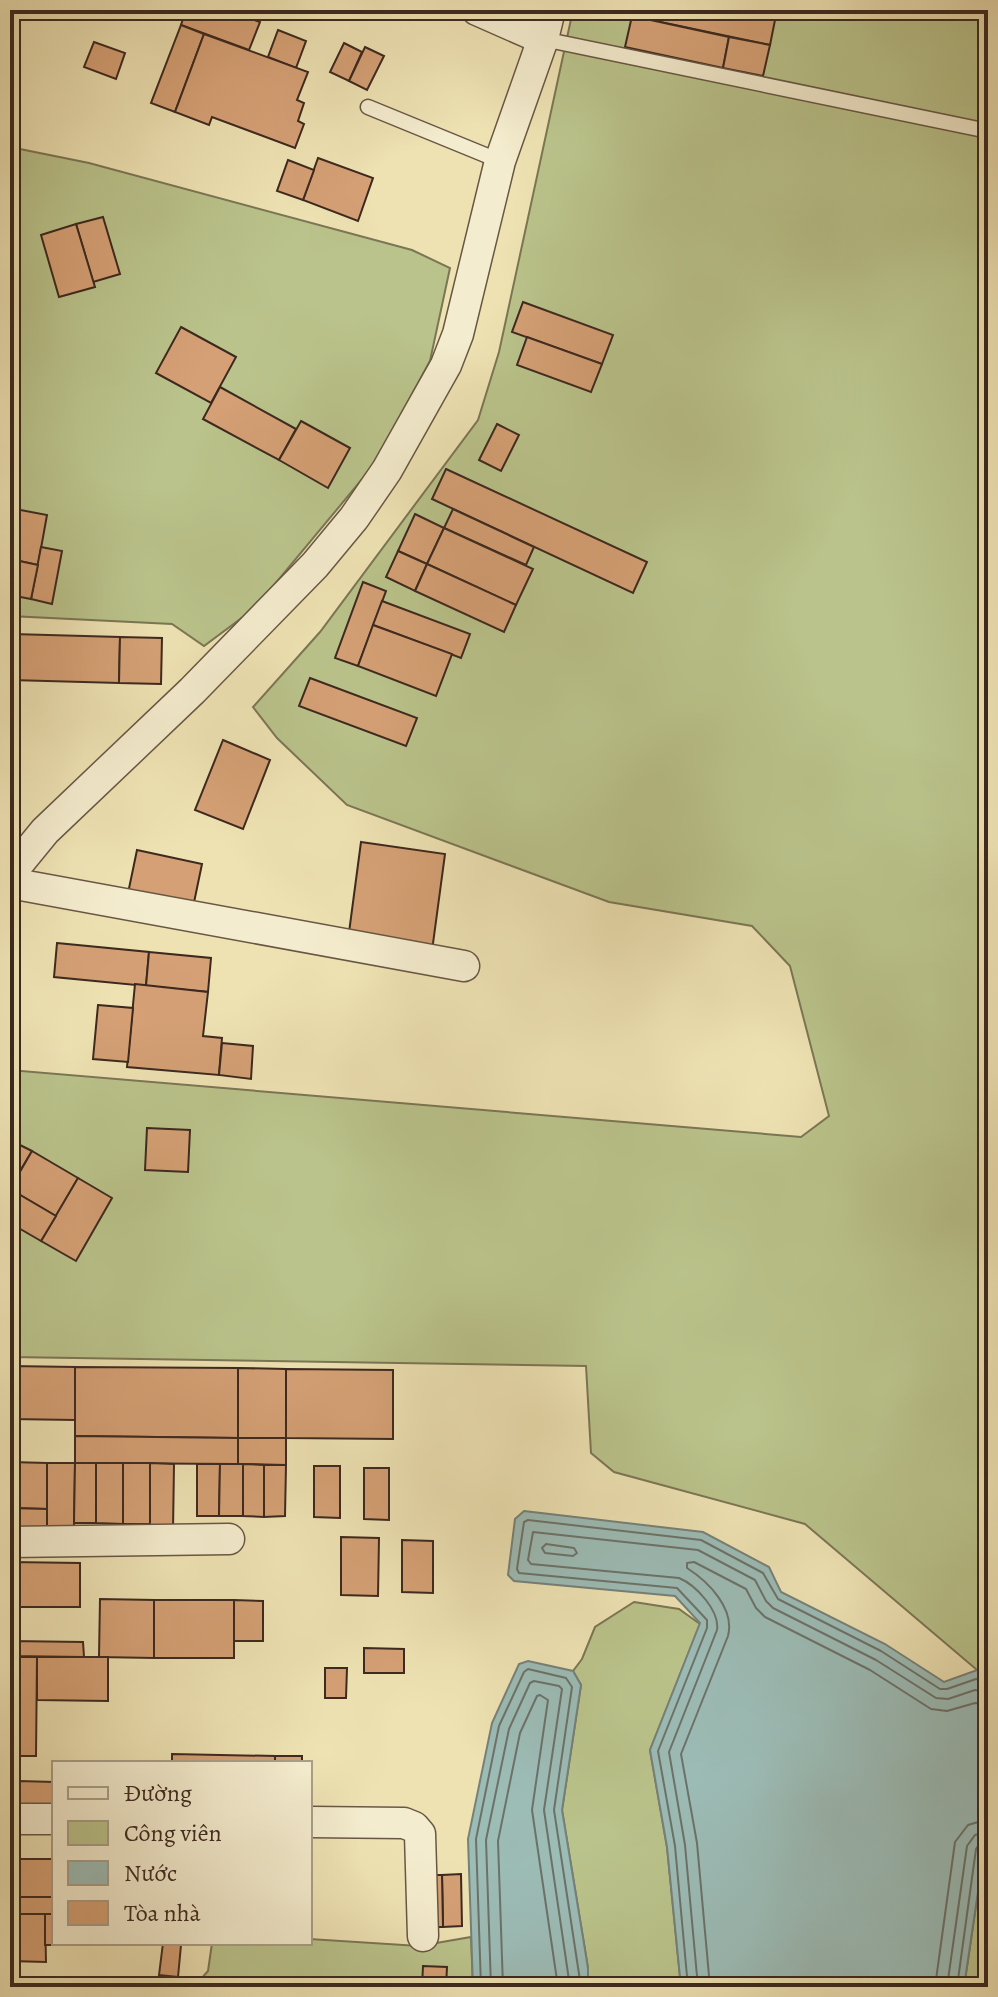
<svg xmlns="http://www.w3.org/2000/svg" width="998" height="1997" viewBox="0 0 998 1997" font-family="Alegreya,serif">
<rect width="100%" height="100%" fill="#eee2b3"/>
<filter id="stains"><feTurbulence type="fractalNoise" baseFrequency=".0025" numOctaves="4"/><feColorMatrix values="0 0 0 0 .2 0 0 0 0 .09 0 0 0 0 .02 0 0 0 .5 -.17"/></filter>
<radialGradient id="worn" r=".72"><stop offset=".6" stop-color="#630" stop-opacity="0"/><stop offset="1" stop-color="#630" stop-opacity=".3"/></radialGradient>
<g fill="#bac38b" stroke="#7b7655" stroke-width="2">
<path d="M573,10H988V1675L977,1670L805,1524L614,1472L591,1453L586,1366L10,1357V1070L801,1137L829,1116L790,966L752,926L609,902L347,805L277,738L253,707L320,632L478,420L499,352Z"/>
<path d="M10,147L89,163L412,250L450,268L430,361L373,466L255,608L204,646L172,624L10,616Z"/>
<path d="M634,1602L679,1609L700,1624L650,1750L667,1847L681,1987H588V1968L562,1810L581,1685L573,1671L582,1659L595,1627Z"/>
<path d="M988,1824V1987H964Z"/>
<path d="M471,1937L473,1987H194L208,1971L212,1943H310V1939L419,1946Z"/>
</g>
<g fill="#9cbcb6" stroke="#76817a" stroke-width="2">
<path d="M524,1511L703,1532L769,1567L781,1592L885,1644L944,1682L977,1670L988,1675V1824L964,1987H681L667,1847L650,1750L700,1623L675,1596L514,1581L508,1575L515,1519Z"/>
<path d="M528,1661L573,1671L581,1685L562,1810L588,1968V1987H473L468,1839L492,1723L519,1664Z"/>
</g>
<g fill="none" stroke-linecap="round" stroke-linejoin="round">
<g stroke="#6c726a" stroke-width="2">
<path d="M546,1544L574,1548L577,1553L573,1556L545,1553L542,1548Z"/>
<path d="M481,1987L476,1839L499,1726L524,1672L528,1669L566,1678L572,1687L554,1810L581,1987"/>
<path d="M491,1987L486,1840L509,1729L530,1683L534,1681L559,1686L562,1689L544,1810L570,1987"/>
<path d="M503,1987L498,1841L520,1733L537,1696L540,1695L548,1700L532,1810L558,1987"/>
<path d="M688,1987L675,1846L658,1751L707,1628V1620L677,1588L519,1573L517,1569L524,1522L528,1520L701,1540L763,1573L778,1599L881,1651L940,1689H947L976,1679L988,1682"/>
<path d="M698,1987L685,1845L669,1752L717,1630C720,1611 696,1585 679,1578L531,1564L528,1560L533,1532L698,1550L755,1580L766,1601L773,1608L876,1660L936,1698L948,1699L975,1690L988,1692"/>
<path d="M710,1987L697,1843L681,1754L728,1636C735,1609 709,1582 687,1568V1563L694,1562L746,1589L756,1608L765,1617L870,1670L931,1709L947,1711L975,1703L988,1704"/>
<path d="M935,1987L955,1842L968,1825L988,1819"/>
<path d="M947,1987L967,1846L975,1835L988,1832"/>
<path d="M957,1987L976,1849L980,1843L988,1842"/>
</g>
</g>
<g fill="#d5a075" stroke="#3c291f" stroke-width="2">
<path d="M186,10H227L260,22L249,50L181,25Z"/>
<path d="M633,10H752L776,15L770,45L632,16Z"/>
<path d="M632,16L729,37L723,68L625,47Z"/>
<path d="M181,25L204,34L175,112L151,103Z"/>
<path d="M278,30L306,41L296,68L268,57Z"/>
<path d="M204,34L308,72L297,100L304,103L298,121L304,124L295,148L212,117L209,125L175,112Z"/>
<path d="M729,37L770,45L763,76L723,68Z"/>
<path d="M94,42L125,53L116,79L84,67Z"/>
<path d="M344,43L362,52L349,81L330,72Z"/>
<path d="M365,47L384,56L367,90L349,81Z"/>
<path d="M318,158L373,178L358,221L303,200Z"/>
<path d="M288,160L314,170L303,200L277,191Z"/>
<path d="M103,217L120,274L93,282L76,224Z"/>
<path d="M76,224L95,287L59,297L41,235Z"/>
<path d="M523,302L613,335L602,364L512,332Z"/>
<path d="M181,327L236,357L211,403L156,373Z"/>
<path d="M527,337L602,364L591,392L517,365Z"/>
<path d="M220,387L296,429L279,460L203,419Z"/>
<path d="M301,421L350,448L328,488L279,460Z"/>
<path d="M497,424L519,435L501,471L479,460Z"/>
<path d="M446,469L647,562L633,593L432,499Z"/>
<path d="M10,508L47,515L38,565L10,559Z"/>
<path d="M453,509L534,547L526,565L444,528Z"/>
<path d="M415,514L444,528L427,564L398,551Z"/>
<path d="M444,528L533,569L516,605L427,564Z"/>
<path d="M41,547L62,551L52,604L31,599Z"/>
<path d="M398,551L427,564L415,591L386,577Z"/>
<path d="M10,559L38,565L31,599L10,595Z"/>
<path d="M427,564L516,605L504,632L415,591Z"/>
<path d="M363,582L386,591L358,666L335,658Z"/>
<path d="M382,601L470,634L461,658L373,625Z"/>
<path d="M373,625L452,654L436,696L358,666Z"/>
<path d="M12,634L120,637L119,683L11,680Z"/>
<path d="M120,637L162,638L161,684L119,683Z"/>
<path d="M310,678L417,718L406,746L299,706Z"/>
<path d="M223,740L270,760L243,829L195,810Z"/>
<path d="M361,842L445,854L432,951L348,940Z"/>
<path d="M137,850L202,864L192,912L127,898Z"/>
<path d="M57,943L149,952L146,986L54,977Z"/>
<path d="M149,952L211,958L208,992L146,986Z"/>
<path d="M135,984L208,992L203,1036L222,1038L219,1075L127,1067Z"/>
<path d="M98,1005L133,1008L128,1062L93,1059Z"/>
<path d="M222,1043L253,1046L251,1079L219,1075Z"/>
<path d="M147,1128L190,1130L188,1172L145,1170Z"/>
<path d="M18,1144L32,1151L10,1188V1158Z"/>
<path d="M32,1151L78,1178L56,1216L10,1189Z"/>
<path d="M78,1178L112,1198L76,1261L41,1241Z"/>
<path d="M10,1189L56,1216L41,1241L10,1223Z"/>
<path d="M10,1366L75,1367V1420L10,1419Z"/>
<path d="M75,1367L238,1368V1438L75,1436Z"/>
<path d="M238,1368L286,1369V1438H238Z"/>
<path d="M286,1369L393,1370V1439L286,1438Z"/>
<path d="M75,1436L238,1438V1464L75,1463Z"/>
<path d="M238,1438H286V1465L238,1464Z"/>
<path d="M10,1462L47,1463V1509L10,1508Z"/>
<path d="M47,1463H75L74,1531H47Z"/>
<path d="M75,1463H96V1523H74Z"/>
<path d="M96,1463H123V1524L96,1523Z"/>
<rect x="123" y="1463" width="27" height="61"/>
<path d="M150,1463L174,1464L173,1531H150Z"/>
<path d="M197,1464H220L219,1516H197Z"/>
<path d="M220,1464H243V1516H219Z"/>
<path d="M243,1464L264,1465V1517L243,1516Z"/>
<path d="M264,1465H286L285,1516L264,1517Z"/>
<path d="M314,1466H340V1518L314,1517Z"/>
<path d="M364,1468H389V1520L364,1519Z"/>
<path d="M10,1508L47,1509V1531L10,1530Z"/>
<path d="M341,1537L379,1538L378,1596L341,1595Z"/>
<path d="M402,1540L433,1541V1593L402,1592Z"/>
<path d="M10,1562L80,1563V1607H10Z"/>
<path d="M100,1599L154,1600V1658L99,1657Z"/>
<rect x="154" y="1600" width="80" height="58"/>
<path d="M234,1600L263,1601V1641H234Z"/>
<path d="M10,1641L83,1642L84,1657L10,1656Z"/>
<path d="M364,1648L404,1649V1673H364Z"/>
<path d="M10,1657H37L36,1756H10Z"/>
<path d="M37,1657H108V1701L37,1700Z"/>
<path d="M325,1668H347L346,1698H325Z"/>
<path d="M172,1754L275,1756V1763H172Z"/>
<rect x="275" y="1756" width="27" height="7"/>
<path d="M19,1781L54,1782V1806L17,1804Z"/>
<path d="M12,1859H54V1897H13Z"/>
<path d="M461,1874L462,1926L443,1927L442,1875Z"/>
<path d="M428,1875H442L443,1927H429Z"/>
<path d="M13,1897H54V1914H12Z"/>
<path d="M10,1914H45L46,1962L10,1961Z"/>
<path d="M45,1914H54V1943L149,1945H45Z"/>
<path d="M163,1943L181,1945L178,1977L159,1975Z"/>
<path d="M423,1966L447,1967L446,1987H422Z"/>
</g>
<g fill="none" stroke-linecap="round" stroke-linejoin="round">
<g stroke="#685744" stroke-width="17">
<g id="lane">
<path d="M543,39L988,131"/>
<path d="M368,107L500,161"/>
</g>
</g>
<g stroke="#685744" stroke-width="33">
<g id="street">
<path d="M477,10L543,39"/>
<path d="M10,879L18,864L45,831L192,691L315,565L354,518L387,470L446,365L458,334L500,161L543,39L550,10"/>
<path d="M10,883L464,966"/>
<path d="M10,1542L229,1539"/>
<path d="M10,1819H54"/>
<path d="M310,1822L404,1823L414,1827L420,1834L423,1936"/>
</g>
</g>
<use href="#lane" stroke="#f4ecce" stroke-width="14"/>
<use href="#street" stroke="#f4ecce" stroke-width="30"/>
</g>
<rect width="998" height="1997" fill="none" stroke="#eee2b3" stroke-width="40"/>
<rect x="12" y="12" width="974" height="1973" fill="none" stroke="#3c291f" stroke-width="4"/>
<rect x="20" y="20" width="958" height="1957" fill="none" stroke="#3c291f" stroke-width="2"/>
<rect x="52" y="1761" width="260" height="184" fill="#f4ecce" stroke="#aa9e88" stroke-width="2"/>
<rect x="68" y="1787" width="40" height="12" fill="#f4ecce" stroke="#aa9e88" stroke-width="2"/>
<text x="124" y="1801" font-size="24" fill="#3c291f">Đường</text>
<rect x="68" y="1821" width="40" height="24" fill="#bac38b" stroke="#aa9e88" stroke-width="2"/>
<text x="124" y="1841" font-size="24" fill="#3c291f">Công viên</text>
<rect x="68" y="1861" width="40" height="24" fill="#9cbcb6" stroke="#aa9e88" stroke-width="2"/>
<text x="124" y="1881" font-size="24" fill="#3c291f">Nước</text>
<rect x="68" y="1901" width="40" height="24" fill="#d5a075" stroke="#aa9e88" stroke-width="2"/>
<text x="124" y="1921" font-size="24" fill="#3c291f">Tòa nhà</text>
<rect width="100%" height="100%" filter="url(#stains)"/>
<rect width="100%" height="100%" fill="url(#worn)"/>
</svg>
